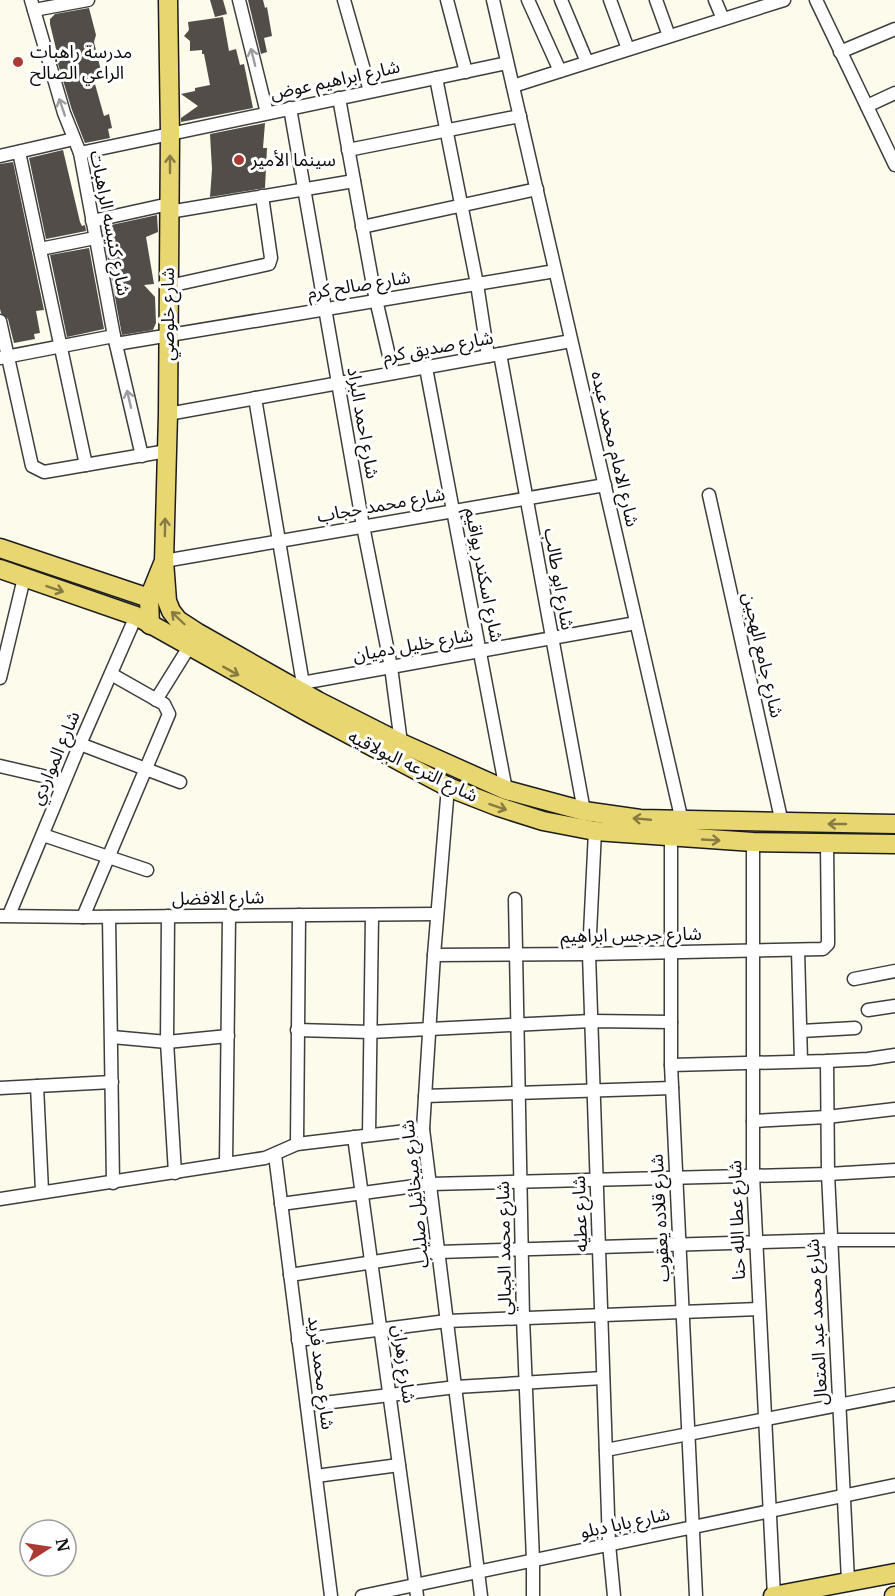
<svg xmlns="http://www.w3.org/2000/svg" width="895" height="1596" viewBox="0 0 895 1596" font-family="Merriweather,'Noto Sans Arabic',serif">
<rect width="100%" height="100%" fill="#fdfbeb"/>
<g fill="#524d49">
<path d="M210,0H223L227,14L215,17Z"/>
<path d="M248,0H263L265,8L267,7L272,36L264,38L267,52L261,54Z"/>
<path d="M89,8L96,35L94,42L102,75L93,77L104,116L109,114L112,128L108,129L110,138L85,143L72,110L55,54L57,53L50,24V19L55,14Z"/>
<path d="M223,17L229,51L236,49L240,65L244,64L253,108L181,122V118L198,106L181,94L195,91V88L210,85L204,54H202V50L190,51V41L184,36L189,30L188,22Z"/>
<path d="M265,123L263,148H267L265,188L210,197L212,169L210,134Z"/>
<path d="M63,150L80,222L82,226L85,225L86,231L46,239L29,158Z"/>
<path d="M13,162L44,310L36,311L40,333L34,334L35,339L14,343L8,319L1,313L0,309V164Z"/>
<path d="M157,215L158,232L146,237L154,284L144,285L155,297L156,323L153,330L122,335L102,227Z"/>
<path d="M89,248L104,329L67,337L50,255Z"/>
</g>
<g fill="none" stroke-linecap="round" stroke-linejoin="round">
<g stroke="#3e3e3e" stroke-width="15">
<g id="minor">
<path d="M31,0L64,113L80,153L114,336L142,456"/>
<path d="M239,0L267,113"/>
<path d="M344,0L370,91"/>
<path d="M447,0L466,72"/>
<path d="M493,0L682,821"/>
<path d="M528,0L560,71"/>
<path d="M561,0L587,62"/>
<path d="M610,0L628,49"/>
<path d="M656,0L669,36"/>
<path d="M715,0L723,19"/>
<path d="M816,0L895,165"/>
<path d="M34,10L88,0"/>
<path d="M840,52L895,29"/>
<path d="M436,78L477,284L488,356"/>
<path d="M513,86L784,0"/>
<path d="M339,98L374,291L393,373"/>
<path d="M867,106L895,93"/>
<path d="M290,108L363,526L391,667L401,743"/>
<path d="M348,150L520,116"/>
<path d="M19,152L86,465"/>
<path d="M80,153L507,63"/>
<path d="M0,156L74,139"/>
<path d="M169,212L354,181"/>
<path d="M92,221L169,204"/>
<path d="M362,227L537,189"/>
<path d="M40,249L95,238"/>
<path d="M169,286L269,264L271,258L262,196"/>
<path d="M0,321L32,466L44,472L167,451"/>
<path d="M116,344L555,271"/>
<path d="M500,354L584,811"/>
<path d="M0,358L114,336"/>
<path d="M426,368L506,790"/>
<path d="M255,398L304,690"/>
<path d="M168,414L571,341"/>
<path d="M709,495L782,823"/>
<path d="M164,561L605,485"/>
<path d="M0,678L24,578"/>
<path d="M302,683L636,623"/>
<path d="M156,700L189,647"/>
<path d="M80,744L180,782"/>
<path d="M0,766L64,781"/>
<path d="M448,787L434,955L423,1129L481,1596"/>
<path d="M595,831L589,954L609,1544L614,1596"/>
<path d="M43,835L147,870"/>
<path d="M671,838V1065L696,1596"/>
<path d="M753,842V1176L774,1596"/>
<path d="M515,899L523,1318L533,1560V1596"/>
<path d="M9,915L80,744L136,616"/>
<path d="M0,916L83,917L437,914"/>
<path d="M168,916L167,1042L175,1173"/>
<path d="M83,917L169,714L164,704L111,674"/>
<path d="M109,917L113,1183"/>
<path d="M798,950L801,1061"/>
<path d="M434,955L589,954L823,949L828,944V937L827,844"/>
<path d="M854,979L895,971"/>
<path d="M868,1010L895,1006"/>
<path d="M297,1030L370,1032L591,1021L671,1022"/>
<path d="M801,1031L855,1028"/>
<path d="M112,1037L167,1042L228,1036"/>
<path d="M827,1061L828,1174L848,1581"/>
<path d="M671,1065L827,1061L868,1059L895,1055"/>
<path d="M37,1086L42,1191"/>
<path d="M0,1088L112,1082"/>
<path d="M425,1096L672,1088"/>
<path d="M753,1121L827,1117L895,1109"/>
<path d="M369,1135L372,915"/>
<path d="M354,1137L417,1596"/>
<path d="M297,1144L299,915"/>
<path d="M275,1155L331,1596"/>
<path d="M226,1164L229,916"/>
<path d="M0,1199L265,1158L297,1144L423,1129"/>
<path d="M281,1204L430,1184L828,1174L895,1170"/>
<path d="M290,1275L438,1252L831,1240H895"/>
<path d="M298,1340L447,1321L759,1309"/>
<path d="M307,1405L456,1387L603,1378"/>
<path d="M606,1450L895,1394"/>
<path d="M316,1476L399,1465"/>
<path d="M362,1596L895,1485"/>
</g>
</g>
<g stroke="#1c1c1c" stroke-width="21">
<g id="primary">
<path d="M0,548L149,598"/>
<path d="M164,561L167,601L171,611L178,620L198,633L318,701L401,743L506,790L584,811L640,819L895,824"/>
<path d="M0,569L136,616L311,714L448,787L499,807L543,821L595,831L753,842L895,844"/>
<path d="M150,625L149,598L164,561L168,414L170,133L168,0"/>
<path d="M773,1596L895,1573"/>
<path d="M894,1596H895"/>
</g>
</g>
<use href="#minor" stroke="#fff" stroke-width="12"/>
<use href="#primary" stroke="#e8d670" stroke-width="18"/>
</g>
<defs><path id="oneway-shaft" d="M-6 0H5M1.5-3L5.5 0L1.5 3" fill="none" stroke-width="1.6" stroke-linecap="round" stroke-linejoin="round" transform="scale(1.5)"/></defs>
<g stroke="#9d9d9d">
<use href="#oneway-shaft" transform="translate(253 57) rotate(-104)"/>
<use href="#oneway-shaft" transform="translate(62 107) rotate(-109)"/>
<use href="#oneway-shaft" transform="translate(129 399) rotate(-103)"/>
</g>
<g stroke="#857b43">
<use href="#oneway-shaft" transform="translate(170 164) rotate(-90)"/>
<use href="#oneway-shaft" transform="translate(165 527) rotate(-89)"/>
<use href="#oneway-shaft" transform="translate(55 589) rotate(19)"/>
<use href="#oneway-shaft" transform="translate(178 618) rotate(-136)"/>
<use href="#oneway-shaft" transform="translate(231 671) rotate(29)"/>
<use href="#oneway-shaft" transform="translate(498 807) rotate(19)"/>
<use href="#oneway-shaft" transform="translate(642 819) rotate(-175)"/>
<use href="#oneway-shaft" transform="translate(837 824) rotate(-180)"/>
<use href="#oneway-shaft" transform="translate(711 840) rotate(3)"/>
</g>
<g fill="#aa3a34" stroke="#fff" stroke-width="2">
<circle cx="18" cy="62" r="6"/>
<circle cx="239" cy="160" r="6"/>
</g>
<g text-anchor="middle" stroke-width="6" stroke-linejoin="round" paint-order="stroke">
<g font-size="18" fill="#0b0b0b" stroke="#fff" text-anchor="start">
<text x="30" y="58">مدرسة راهبات<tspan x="30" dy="21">الراعي الصالح</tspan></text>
<text x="251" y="166">سينما الأمير</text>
</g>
<g font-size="18" fill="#0b0b0b" stroke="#fff">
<text transform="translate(335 80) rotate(-12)" y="6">شارع ابراهيم عوض</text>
<text transform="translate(110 223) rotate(79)" y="6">شارع كنيسه الراهبات</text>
<text transform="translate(359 285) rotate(-9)" y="6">شارع صالح كرم</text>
<text transform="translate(168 314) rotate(-90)" y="6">شارع خلوصي</text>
<text transform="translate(438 347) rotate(-10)" y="6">شارع صديق كرم</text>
<text transform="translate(363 423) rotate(80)" y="6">شارع احمد البراد</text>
<text transform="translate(615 449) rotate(77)" y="6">شارع الامام محمد عبده</text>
<text transform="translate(381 505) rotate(-10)" y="6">شارع محمد حجاب</text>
<text transform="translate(484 575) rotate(79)" y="6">شارع اسكندر يواقيم</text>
<text transform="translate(559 579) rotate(80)" y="6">شارع ابو طالب</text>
<text transform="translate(413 645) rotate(-10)" y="6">شارع خليل دميان</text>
<text transform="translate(763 655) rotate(77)" y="6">شارع جامع الهجين</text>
<text transform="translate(55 758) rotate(-67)" y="6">شارع المواردي</text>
<text transform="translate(413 766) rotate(26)" y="6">شارع الترعه البولاقيه</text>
<text transform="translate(218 898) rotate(-1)" y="6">شارع الافضل</text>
<text transform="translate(631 935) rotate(-1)" y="6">شارع جرجس ابراهيم</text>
<text transform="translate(415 1194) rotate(-96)" y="6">شارع ميخائيل صليب</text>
<text transform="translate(580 1214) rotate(-92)" y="6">شارع عطيه</text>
<text transform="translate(660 1218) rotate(-93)" y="6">شارع قلاده يعقوب</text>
<text transform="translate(737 1220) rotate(-92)" y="6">شارع عطا الله حنا</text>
<text transform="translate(504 1248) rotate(-91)" y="6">شارع محمد الجبالي</text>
<text transform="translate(817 1322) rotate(-93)" y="6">شارع محمد عبد المتعال</text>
<text transform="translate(404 1364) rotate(82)" y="6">شارع زهران</text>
<text transform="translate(321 1373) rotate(83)" y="6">شارع محمد فريد</text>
<text transform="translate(625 1523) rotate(-12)" y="6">شارع بابا دبلو</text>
</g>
</g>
<g transform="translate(48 1548) rotate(78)"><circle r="28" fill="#ffffff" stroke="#9d9d9d" stroke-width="1.5"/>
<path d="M0-4.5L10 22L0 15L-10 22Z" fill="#aa3a34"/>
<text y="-9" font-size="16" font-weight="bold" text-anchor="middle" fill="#0b0b0b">N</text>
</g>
</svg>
